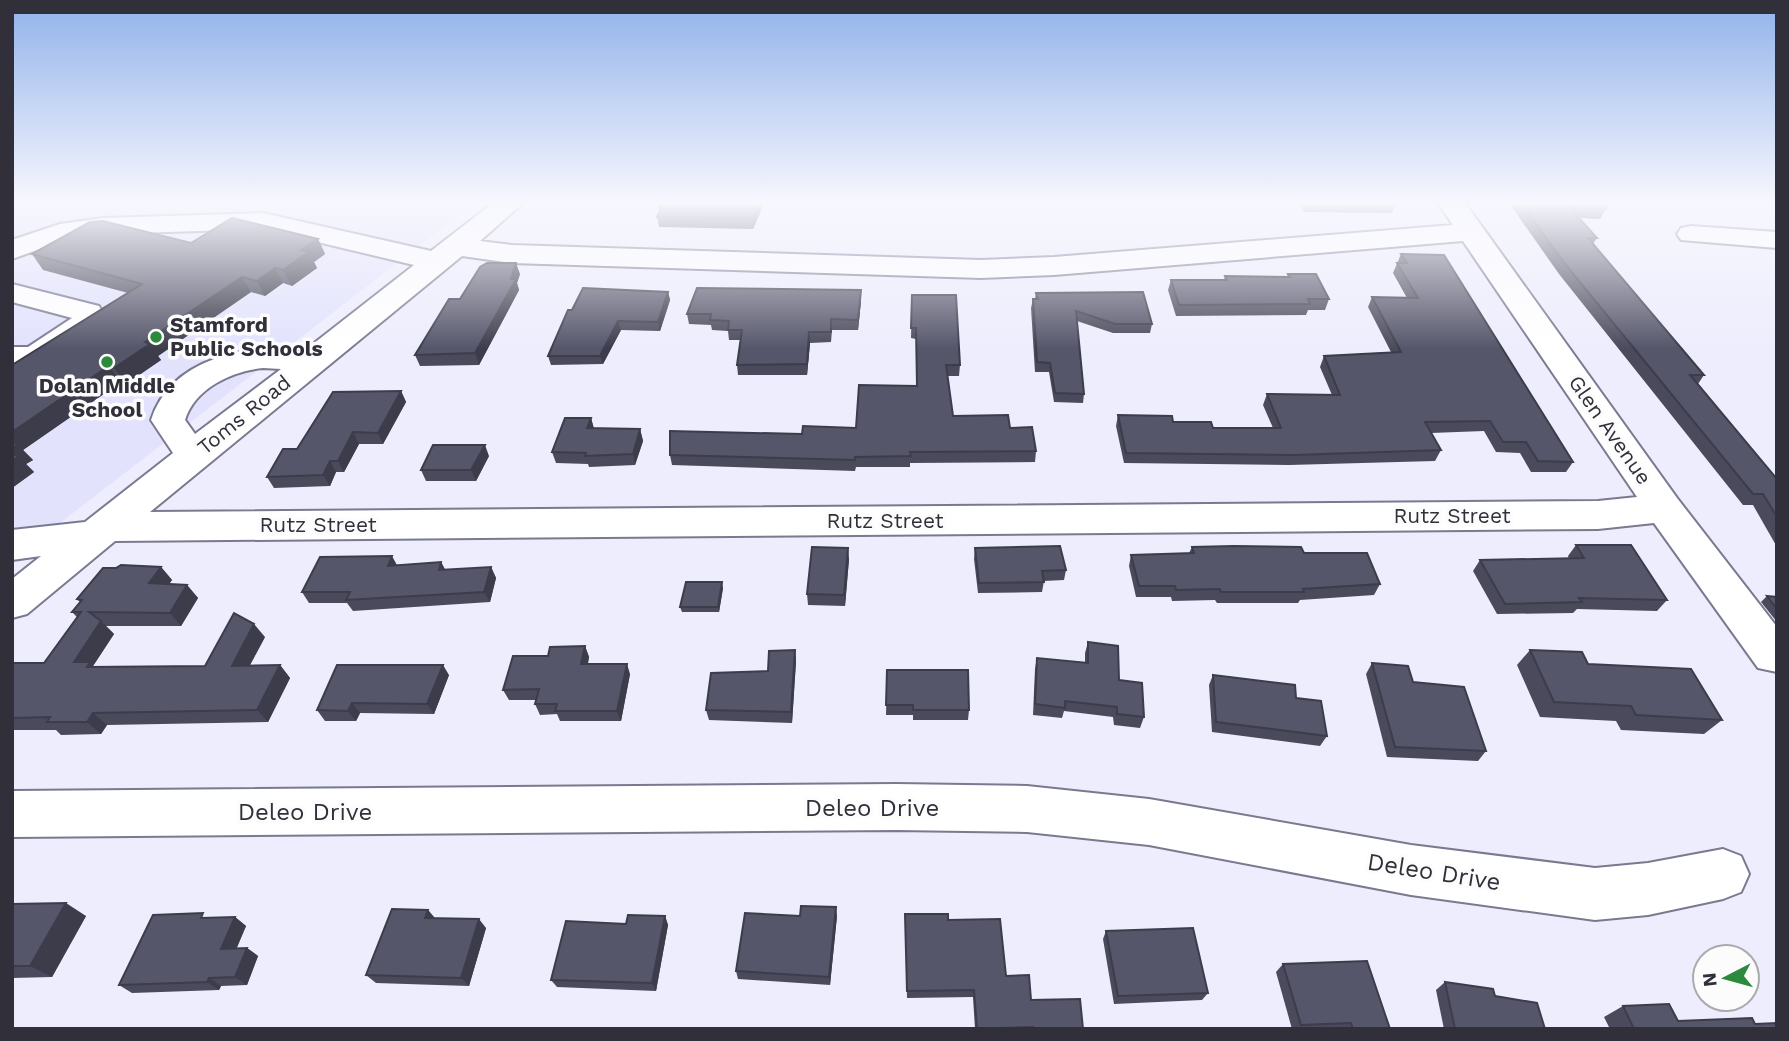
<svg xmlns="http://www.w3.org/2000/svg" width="1789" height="1041" viewBox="0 0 1789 1041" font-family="'Work Sans',sans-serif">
<rect width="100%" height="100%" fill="#ededfd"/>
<path fill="#e2e2fd" d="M12,203H475L12,560Z"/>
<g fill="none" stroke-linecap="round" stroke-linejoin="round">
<g stroke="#797990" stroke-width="4">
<g id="minor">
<path d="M493,203H523L480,241L512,245L981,260L1054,257L1453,225L1438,203H1465L1677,498L1777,627V672L1758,668L1654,523L1598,529L115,541L27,614L12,618V579L41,556L12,560V530L85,522L173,453L151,420C171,358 247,343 304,351L414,265L263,229L103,234L65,240L12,259V240L60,224L103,218L263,213L431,251ZM1463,241L1637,497L1598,501L150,512L462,256L512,263L981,278L1054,275ZM263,368L281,369L195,434L185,420C195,388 232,371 263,368Z"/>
<path d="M1691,226L1777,232V248L1681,240L1677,234L1681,228Z"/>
<path d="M12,284L99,306C105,315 105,321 99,330L46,364L12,367V347H28L72,318L12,302Z"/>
<path d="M896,784L1027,786L1149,799L1411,845L1595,868L1648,863L1723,849L1741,856L1749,874L1741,892L1723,899L1648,915L1595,920L1411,895L1149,845L1027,832L896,830L12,837V791Z"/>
</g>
</g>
<use href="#minor" fill="#fff" fill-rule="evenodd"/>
</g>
<g fill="#4a4a5c">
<path d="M1299,203H1395L1396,204L1392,213L1304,212Z"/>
<path d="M1509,203H1606V209L1600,219L1579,218L1597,238L1593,244L1704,375L1698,384L1777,479V547L1753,505H1743L1559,274Z"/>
<path d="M763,206L753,229L659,227L657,217L659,212V208Z"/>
<path d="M318,239L325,254L314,262L317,268L292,286L283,283L265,296L251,292L158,356L161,360L126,384L121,382L23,450L33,460L26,464L34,472L12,488V365L128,293L43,270L32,254L191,243Z"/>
<path d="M1401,254L1573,462L1566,472H1531L1520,453L1496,452L1484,431L1431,433L1441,450L1435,461L1289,465L1124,463L1116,426L1118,415L1173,422L1213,428H1273L1263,405L1267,394L1332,395L1320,367L1324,356L1391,352L1368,307L1372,297L1407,298L1393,273Z"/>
<path d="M520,274L517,283L519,290L479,365L420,366L415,355L460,299Z"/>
<path d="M1288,274L1329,299L1325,310H1308L1306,315L1176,316L1168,290L1171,280H1224L1225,276L1287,277Z"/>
<path d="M861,290V301L858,330H832L831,342L810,343L807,375H738L737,365L741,340H729L728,331L712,330L711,325L689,324L687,314Z"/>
<path d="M668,292L670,300L660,331L621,330L603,364L551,365L548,356Z"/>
<path d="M1036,293L1152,324L1150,333H1113L1077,321L1084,394L1083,403L1054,402L1049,372H1035L1031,308L1033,299H1035Z"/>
<path d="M912,295L960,365L959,376H947L953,416L1010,428L1036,451L1035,462L910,463V467H856L855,471L672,465L670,455L802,434L856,428L917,386L916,339L911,338Z"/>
<path d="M401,391L406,402L383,444H359L344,472H336L330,486L274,488L267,477L297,449Z"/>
<path d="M591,418L594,429H640L643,441L635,465L589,467L588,464L556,463L552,452Z"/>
<path d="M489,456L476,481H426L421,470Z"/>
<path d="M1576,545L1667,600L1657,611L1577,609L1573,613L1497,614L1473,571L1480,560L1569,559L1568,556Z"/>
<path d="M1192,547L1304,553L1380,584L1374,595L1300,600L1298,603H1217L1215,600L1172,601L1171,597H1136L1129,566L1131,555L1189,553Z"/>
<path d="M975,548L1066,570L1064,580L1044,581L1042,592L978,593L974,559Z"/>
<path d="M849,559L845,606L808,605L807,594Z"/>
<path d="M441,562L445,570L491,567L496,578L490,602L353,611L347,603H309L302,592L397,565Z"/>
<path d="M161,567L172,580L169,584L187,585L198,598L181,626H106L114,634L93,666H205L265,637L250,665H280L290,678L268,722L107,725L101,734L61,735L56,730H12V663H44L77,617L72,612L80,602L77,599L116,568Z"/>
<path d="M723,588L719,612H682L680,607Z"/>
<path d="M1767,596L1777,597V622L1761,602Z"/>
<path d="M1088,642L1119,680L1144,717L1140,728L1114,725L1113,717L1064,711L1062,718L1033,715L1035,669L1037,658L1085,663V653Z"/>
<path d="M585,646L589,657L588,664L630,674L621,721H560L557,714L540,715L535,704L536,700H509L503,690L548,656Z"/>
<path d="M795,650L796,661L792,723L709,720L706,710L768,671Z"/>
<path d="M1530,650L1588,664L1722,720L1704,734L1621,730L1616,721L1540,717L1517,665Z"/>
<path d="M1372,663L1413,682L1486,751L1478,761L1387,757L1366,674Z"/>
<path d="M887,670L969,710L968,720H913V715H886Z"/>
<path d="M449,675L434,714L360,713L356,721H325L317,710Z"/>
<path d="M1213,675L1296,698L1327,736L1320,746L1212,732L1209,685Z"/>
<path d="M12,904L86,916L52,977L12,978Z"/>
<path d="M428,910L435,918L486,928L469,986L376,983L366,975Z"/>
<path d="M905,914L948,920L1031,1000L1083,1029H975L973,997L907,998Z"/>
<path d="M665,916L668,925L656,991L557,987L551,980L626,924Z"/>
<path d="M800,916H837L830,985L738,979L736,971Z"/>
<path d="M235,917L246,926L236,949L247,948L258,956L247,985L221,986L219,990L132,993L119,985L210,918Z"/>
<path d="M1106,931L1208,993L1202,1000L1114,1004L1103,939Z"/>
<path d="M1283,964L1390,1029H1292L1276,972Z"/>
<path d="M1445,982L1495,996L1545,1029H1444L1436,990Z"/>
<path d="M1623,1006L1678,1021L1755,1024L1777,1029H1610L1604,1017Z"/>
</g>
<g fill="#3c3c4b">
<path d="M758,203H762L763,206L753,229L752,218Z"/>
<path d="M318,239L325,254L314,262L317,268L292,286L283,270L301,250Z"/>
<path d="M516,263L520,274L517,283L519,290L479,365L475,353L511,279Z"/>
<path d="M275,268L283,283L265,296L257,281Z"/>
<path d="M242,277L251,292L158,356L161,360L126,384L114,368L145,342Z"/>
<path d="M861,290V301L858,330V320Z"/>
<path d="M668,292L670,300L660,331L658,322Z"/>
<path d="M618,321L621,330L603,364L600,356Z"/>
<path d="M809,332L810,343L807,375V364Z"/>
<path d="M109,366L121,382L23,450L33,460L26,464L34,472L12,488V432Z"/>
<path d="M401,391L406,402L383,444L378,433Z"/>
<path d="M591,418L594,429L587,428Z"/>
<path d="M640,429L643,441L635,465L633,454Z"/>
<path d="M353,432L359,444L344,472L338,461Z"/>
<path d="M485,445L489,456L476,481L471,470Z"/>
<path d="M330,461L336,472L330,486L323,475Z"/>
<path d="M848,548L849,559L845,606L844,595Z"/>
<path d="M392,556L398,567L388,566Z"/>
<path d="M441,562L447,573L439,570Z"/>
<path d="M161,567L172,580L160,596L149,583Z"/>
<path d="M491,567L496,578L490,602L484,592Z"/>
<path d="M722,582L723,588L719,612L718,607Z"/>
<path d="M187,585L198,598L181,626L170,613Z"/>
<path d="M101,621L114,634L93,666L103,675L74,662Z"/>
<path d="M254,624L265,637L243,678L232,666Z"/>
<path d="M585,646L589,657L585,675L581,664Z"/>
<path d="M795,650L796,661L792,723L791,712Z"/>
<path d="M627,664L630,674L621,721L617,711Z"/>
<path d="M280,665L290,678L268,722L257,710Z"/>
<path d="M443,665L449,675L434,714L427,704Z"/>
<path d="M352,703L360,713L356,721L348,711Z"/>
<path d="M93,713L107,725L101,734L87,722Z"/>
<path d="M66,903L86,916L52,977L30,966Z"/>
<path d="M836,907L837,916L830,985L829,977Z"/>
<path d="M428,910L435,919L425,918Z"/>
<path d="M665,916L668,925L656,991L652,983Z"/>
<path d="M235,917L246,926L233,957L221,949Z"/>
<path d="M479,919L486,928L469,986L461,978Z"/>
<path d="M247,948L258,956L247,985L235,977Z"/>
<path d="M209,978L221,986L219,990L207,982Z"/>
</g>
<g fill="#56566b" stroke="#3c3c4b" stroke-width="2">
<path d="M661,203H758L752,218L657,217L661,208H659Z"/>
<path d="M1521,203H1606V209L1570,208L1597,238H1588L1704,375H1690L1777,479V517L1763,494H1753L1565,264Z"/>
<path d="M232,218L318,239L301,250L309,252L283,270L275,268L257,281L242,277L145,342L150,344L114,368L109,366L12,432V365L142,284L32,254L90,222L103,221L191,243Z"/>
<path d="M1401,254L1444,255L1573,462L1538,461L1526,442H1503L1490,421L1425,422L1441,450L1294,455L1126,453L1118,415L1172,416L1173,422H1211L1213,428H1281L1267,394L1340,395L1324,356L1401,352L1372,297L1418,298L1397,263H1407Z"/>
<path d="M487,263H516L511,279H516L475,353L415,355L449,299H460L480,267Z"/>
<path d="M1288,274H1316L1329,299H1308L1310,304L1179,305L1171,280H1227L1225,276L1290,277Z"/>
<path d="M583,288L668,292L658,322L618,321L600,356H548L568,310H572Z"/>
<path d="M697,288L861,290L858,320L831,319V332H809L807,364L737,365L742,330H728L729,321L710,320L711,314H687Z"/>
<path d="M1143,292L1152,324H1115L1076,311L1084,394L1055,393L1050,363L1037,362L1033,299H1038L1036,293Z"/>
<path d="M912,295H956L960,365H946L953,416L1008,415L1010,428L1032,427L1036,451L910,452L911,456L855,457V460L670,455V431L802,434L803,426L856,428L859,385L917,386L916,328H911Z"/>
<path d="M401,391L378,433L353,432L338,461H330L323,475L267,477L283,449H297L333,392Z"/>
<path d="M565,418H591L587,428L640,429L633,454L585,456L586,453L552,452Z"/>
<path d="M12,442L18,444L12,448Z"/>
<path d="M433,445H485L471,470H421Z"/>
<path d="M12,454L19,456L12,461Z"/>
<path d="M1576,545H1631L1667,600L1579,598L1582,602L1505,604L1480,560L1584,558Z"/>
<path d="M1060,546L1066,570L1042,571L1044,582L979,583L975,548Z"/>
<path d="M1234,546L1301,547L1304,553H1367L1380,584L1303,589L1304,592H1221L1220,589L1176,590L1175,586H1139L1131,555L1194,553L1192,547Z"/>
<path d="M812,547L848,548L844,595L807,594Z"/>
<path d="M392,556L388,566L441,562L439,570L491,567L484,592L346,600L350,592H302L320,557Z"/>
<path d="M121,565L161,567L149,583L187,585L170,613L89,612L101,621L74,662H90L87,667L205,666L234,613L254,624L232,666L280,665L257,710L93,713L87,722H47L50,717L12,718V663H44L81,612H72L82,600L77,599L103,568H116Z"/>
<path d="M686,582H722L718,607H680Z"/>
<path d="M1767,596L1777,597V609Z"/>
<path d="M1088,642L1118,646L1119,680L1142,683L1144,717L1117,714V707L1065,701V708L1035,704L1037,658L1088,663Z"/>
<path d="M585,646L581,664H627L617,711H555L557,704H535L539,689L503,690L513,656H548L550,647Z"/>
<path d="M795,650L791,712L706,710L711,673L768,671L769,651Z"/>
<path d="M1530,650L1582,652L1588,664L1691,669L1722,720L1636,715L1631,706L1554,702Z"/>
<path d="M1372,663L1408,666L1413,682L1464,687L1486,751L1395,747Z"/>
<path d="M337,665H443L427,704L352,703L348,711L317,710Z"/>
<path d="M887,670H968L969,710H913V705H886Z"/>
<path d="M1213,675L1295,685L1296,698L1321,701L1327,736L1216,722Z"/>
<path d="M66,903L30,966H12V904Z"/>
<path d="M801,906L836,907L829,977L736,971L745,913L800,916Z"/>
<path d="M392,909L428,910L425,918L479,919L461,978L366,975Z"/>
<path d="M203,913L201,918L235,917L221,949L247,948L235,977L209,978L207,982L119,985L153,915Z"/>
<path d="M905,914H948V920L1000,919L1006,976L1029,975L1031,1000L1080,999L1083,1029H1033V1027L977,1029L974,990L907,991Z"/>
<path d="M628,915L665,916L652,983L551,980L566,921L626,924Z"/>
<path d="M1193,928L1208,993L1118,996L1106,931Z"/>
<path d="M1367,961L1390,1029H1353L1351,1023L1301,1025L1283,964Z"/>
<path d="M1445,982L1493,989L1495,996L1537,1003L1545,1029H1455Z"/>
<path d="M1669,1004L1678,1021L1752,1018L1755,1024L1777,1023V1029H1634L1623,1006Z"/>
</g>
<linearGradient id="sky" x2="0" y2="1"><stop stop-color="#91b2ea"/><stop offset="0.58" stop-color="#f7f7fe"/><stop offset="1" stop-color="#f7f7fe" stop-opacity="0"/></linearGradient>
<rect width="1789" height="349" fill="url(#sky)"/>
<g fill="#2c8a3c" stroke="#fcfcfc" stroke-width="2.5">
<circle cx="156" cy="337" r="7"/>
<circle cx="107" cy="362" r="7"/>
</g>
<g text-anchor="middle" stroke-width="7" stroke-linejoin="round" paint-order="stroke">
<g font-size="21" font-weight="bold" fill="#31303a" stroke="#fcfcfc" text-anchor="start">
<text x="170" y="332">Stamford<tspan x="170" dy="24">Public Schools</tspan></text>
<text x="107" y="393" text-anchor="middle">Dolan Middle<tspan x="107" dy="24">School</tspan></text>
</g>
<g font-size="21" fill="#31303a" stroke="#fcfcfc">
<text transform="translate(244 415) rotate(-39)" y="7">Toms Road</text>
<text transform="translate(1610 430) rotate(55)" y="7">Glen Avenue</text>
<text x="1452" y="523">Rutz Street</text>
<text x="885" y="528">Rutz Street</text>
<text x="318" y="532">Rutz Street</text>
</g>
<g font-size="24" fill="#31303a" stroke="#fcfcfc">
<text x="872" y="816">Deleo Drive</text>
<text x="305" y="820">Deleo Drive</text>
<text transform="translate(1434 872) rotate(9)" y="8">Deleo Drive</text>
</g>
</g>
<rect width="1789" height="1041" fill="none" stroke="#31303a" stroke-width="28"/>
<g transform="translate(1726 978) rotate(264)"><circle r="33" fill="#fcfcfc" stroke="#abaaae" stroke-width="2"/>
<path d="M0-5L12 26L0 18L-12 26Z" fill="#2c8a3c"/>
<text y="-10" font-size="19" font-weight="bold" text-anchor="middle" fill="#31303a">N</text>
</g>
</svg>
